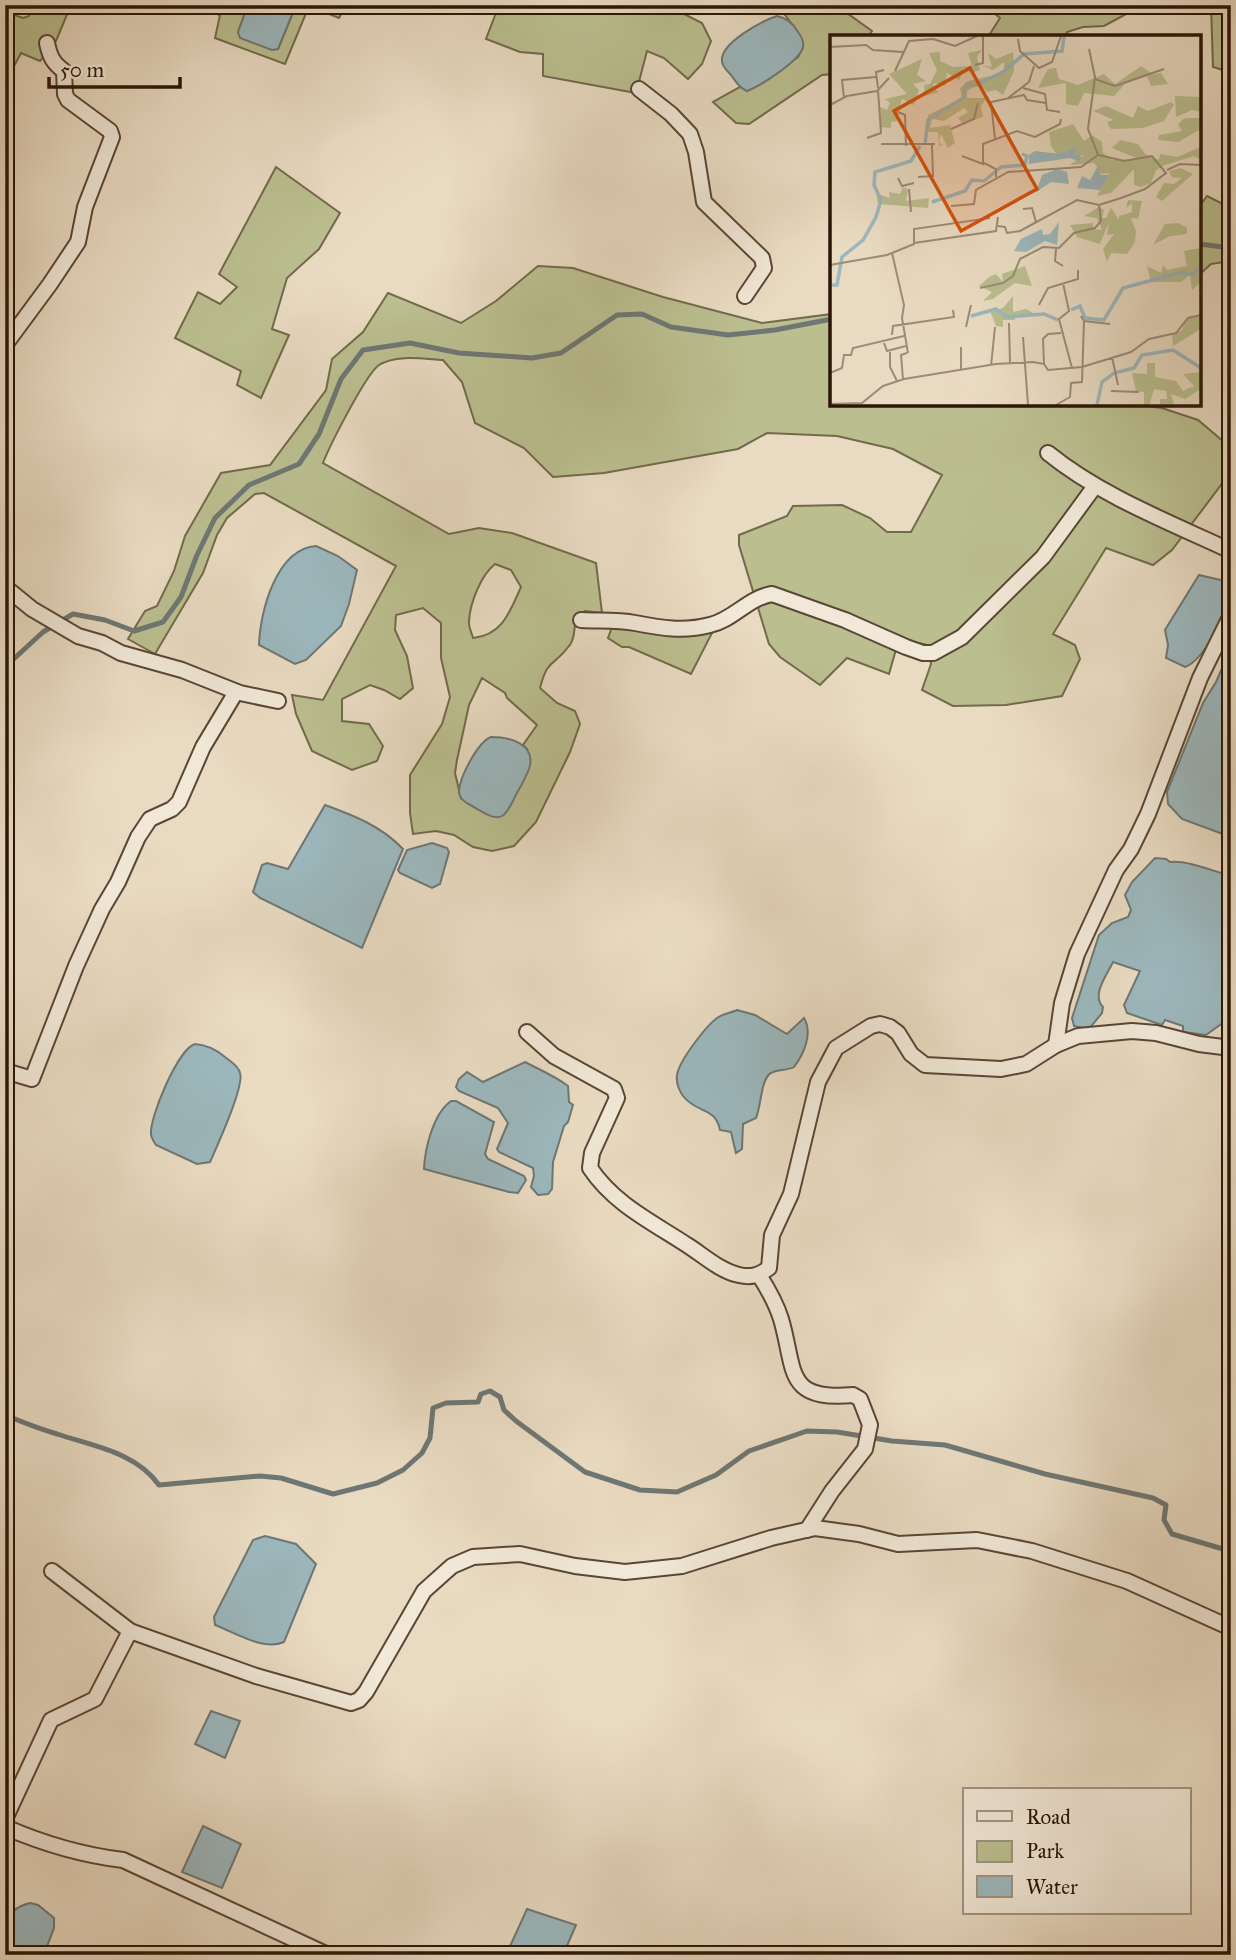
<svg xmlns="http://www.w3.org/2000/svg" width="1236" height="1960" viewBox="0 0 1236 1960" font-family="'IM FELL Great Primer',serif">
<rect width="100%" height="100%" fill="#e9dbc2"/>
<filter id="stains"><feTurbulence type="fractalNoise" baseFrequency=".00286" numOctaves="4"/><feColorMatrix values="0 0 0 0 .2 0 0 0 0 .09 0 0 0 0 .02 0 0 0 .5 -.17"/></filter>
<radialGradient id="worn" r=".72"><stop offset=".6" stop-color="#630" stop-opacity="0"/><stop offset="1" stop-color="#630" stop-opacity=".3"/></radialGradient>
<g fill="#bbbf90" stroke="#726a4b" stroke-width="2" fill-rule="evenodd">
<path d="M34,5H71L56,41L40,61L21,53L5,83V12L23,18L29,16Z"/>
<path d="M210,5H248L238,32L278,49L296,5H346L339,18L309,6L285,64L215,38L220,15L208,11Z"/>
<path d="M499,5H666L702,23L711,41L702,64L688,79L664,58L647,51L636,93L543,76V54L520,52L486,39Z"/>
<path d="M774,5H841L840,8L872,31L868,37H832V74L822,75L749,124L736,123L713,102L740,87L747,91L798,57L803,47C797,32 788,14 774,5Z"/>
<path d="M984,5H1128L1130,12L1104,26L1083,27L1067,32L1065,37H988L1000,18Z"/>
<path d="M1211,5H1231V77L1223,70L1213,67Z"/>
<path d="M276,167L340,213L319,249L287,278L272,329L289,335L261,398L237,385L241,371L175,338L198,292L220,304L237,287L219,274Z"/>
<path d="M1207,196L1231,208V261L1211,264L1199,275V207Z"/>
<path d="M538,266L573,268L663,297L762,323L832,314V404H1132L1162,408L1198,420L1224,442L1227,477L1172,550L1153,565L1106,548L1053,634L1075,645L1080,659L1062,696L1006,705L953,706L922,690L931,664L928,645L899,639L889,674L847,658L820,685L780,657L769,644L739,545V535L787,516L793,506L842,505L870,518L887,532H911L942,475L893,449L837,436L767,433L738,449L604,473L553,477L524,448L475,423L462,382L443,360C424,359 397,354 379,365C366,374 330,445 323,463L449,534L479,528L512,533L596,563L602,613L585,611C568,625 579,634 569,646C554,667 548,657 540,688L557,703L575,711L580,724L570,752L536,822L514,846L492,851L473,847L454,835L436,831L413,834L410,813V775L442,724L450,697L441,658V623L423,608L396,615L395,630L407,656L413,688L400,699L384,690L370,685L342,699V721L369,724L383,746L377,761L352,770L312,751L296,714L292,695L323,700L396,566L264,493L255,494L227,518L217,535L203,573L155,654L128,639L145,611L157,606L174,571L185,536L221,473L270,465L326,390L332,359L363,332L388,293L461,323L496,301ZM495,564L511,570L521,587C510,611 503,635 473,638C472,633 468,627 469,621C470,603 481,575 495,564ZM482,678L505,693L507,698L537,725L523,745L527,749L461,798L455,773L457,760L469,705Z"/>
<path d="M612,627L705,631L712,633L691,674L629,647H622L608,638Z"/>
</g>
<g fill="#9cb8be" stroke="#6e7774" stroke-width="2">
<path d="M248,5H296L278,49L272,50L240,38L238,32Z"/>
<path d="M777,16C787,18 793,23 798,32C801,36 804,42 803,47C800,61 760,86 747,91C739,87 736,82 731,75C727,71 722,66 722,61C720,43 762,21 777,16Z"/>
<path d="M316,546L338,556L357,570L349,604L341,626L306,660L295,664L259,645C260,612 276,549 316,546Z"/>
<path d="M1199,575L1225,581L1231,586C1231,606 1205,660 1185,667L1166,658L1168,645L1165,630Z"/>
<path d="M1231,648V837L1182,819L1168,804L1167,792L1203,703L1216,682Z"/>
<path d="M491,737C510,737 537,744 529,769C526,777 521,786 517,793C513,800 509,812 502,816C494,821 480,810 472,806C466,803 459,799 459,791C460,776 478,742 491,737Z"/>
<path d="M325,805C355,816 381,826 403,849L362,948L260,898L253,892L262,865L267,863L288,869Z"/>
<path d="M432,843L447,848L449,852L440,884L432,888L400,873L398,870L407,850Z"/>
<path d="M1155,858L1166,859L1170,862C1187,860 1213,871 1231,876V1017L1206,1035L1183,1032V1026L1165,1020L1162,1025L1127,1013L1124,1005L1140,971L1113,962C1107,975 1091,995 1103,1007L1102,1013L1089,1029L1074,1026L1072,1018L1099,935L1112,923L1128,917L1131,910L1125,895L1132,882Z"/>
<path d="M737,1010L755,1015L787,1034L804,1018C813,1033 804,1054 794,1067C787,1071 777,1069 771,1073C761,1078 761,1107 756,1118L743,1124L742,1149L736,1153L731,1132L720,1130C715,1106 697,1114 683,1096C679,1090 676,1082 677,1075C679,1061 706,1026 717,1018C722,1014 731,1013 737,1010Z"/>
<path d="M195,1044C206,1045 217,1050 225,1057C230,1061 239,1066 240,1073C245,1086 217,1146 210,1162L197,1164L156,1145C154,1142 152,1139 151,1135C149,1118 178,1049 195,1044Z"/>
<path d="M525,1062C540,1070 555,1076 568,1086L569,1102L573,1105L568,1122L564,1126L553,1162L552,1189L548,1194L538,1195L531,1187L534,1176L533,1168L499,1152L497,1149L508,1123L498,1108L459,1091L456,1087L459,1079L467,1072L483,1082Z"/>
<path d="M451,1101H456L494,1122L485,1154L488,1159L524,1176L526,1180L518,1193L509,1192L424,1169C425,1148 433,1114 451,1101Z"/>
<path d="M265,1536L296,1544L316,1564L284,1642C263,1651 236,1633 215,1625L214,1617L253,1540Z"/>
<path d="M211,1711L240,1721L225,1758L195,1744Z"/>
<path d="M203,1826L241,1844L222,1888L182,1872Z"/>
<path d="M30,1903L38,1905L54,1918V1928L44,1954L5,1955C5,1929 0,1911 30,1903Z"/>
<path d="M527,1909L576,1925L563,1955H506Z"/>
</g>
<g fill="none" stroke-linecap="round" stroke-linejoin="round">
<g stroke="#6e7774" stroke-width="5">
<path d="M1199,244L1231,248"/>
<path d="M5,667L43,632L73,614L105,620L134,631L163,622L181,597L197,555L215,518L249,485L299,464L319,434L341,379L363,350L410,343L459,353L532,358L561,353L617,315L642,314L671,327L728,335L775,330L832,319"/>
<path d="M5,1415C22,1422 40,1429 57,1434C92,1446 136,1452 159,1485L260,1476L281,1478L333,1494L377,1483L403,1470L422,1453L430,1438L433,1408L446,1403L478,1402L481,1394L490,1391L500,1397L504,1410L516,1421L585,1472L640,1490L677,1492L716,1475L749,1451L807,1431L837,1432L892,1441L945,1445L1045,1474L1153,1498L1166,1505L1164,1520L1172,1534L1223,1549L1231,1557"/>
</g>
<g stroke="#5a4635" stroke-width="18">
<g id="street">
<path d="M639,89L671,114L690,134L696,152L704,202L762,258L764,268L745,296"/>
<path d="M5,345L50,284L78,242L85,207L112,137L110,131L68,100L65,94L64,71C53,63 50,57 47,43"/>
<path d="M1048,453C1101,496 1169,522 1231,551"/>
<path d="M5,587L32,609L78,636L102,643L121,653L182,670L240,693L278,701"/>
<path d="M581,620C599,621 618,620 635,623C661,628 683,632 710,625C733,620 748,598 772,594L845,620L906,647L923,653H933L962,637L1043,557L1095,486"/>
<path d="M527,1032L554,1056L614,1089L617,1098L592,1153L590,1168C614,1204 652,1222 687,1245C703,1255 720,1271 739,1275C752,1278 759,1275 769,1268L772,1235L791,1194L818,1082L836,1048L871,1026L880,1024L890,1027L898,1033L911,1054L925,1065L1001,1069L1026,1064L1056,1045L1078,1036L1132,1031L1156,1033L1199,1044L1231,1048"/>
<path d="M1056,1045L1062,1003L1077,954L1116,870L1131,849L1148,814L1200,678L1231,615"/>
<path d="M5,1071L32,1079L76,966L102,909L118,882L138,837L150,819L172,809L179,802L203,747L236,692"/>
<path d="M759,1275C768,1289 776,1303 781,1319C796,1370 784,1401 853,1395L860,1399L870,1425L865,1449L832,1491L807,1530"/>
<path d="M52,1571L130,1631L256,1676L351,1703L359,1700L366,1692L424,1591L452,1566L473,1557L520,1554L575,1566L625,1572L682,1566L771,1538L815,1528L859,1534L898,1544L977,1540L1032,1551L1127,1581L1231,1628"/>
<path d="M5,1819L51,1720L95,1699L130,1631"/>
<path d="M5,1827C44,1844 81,1855 123,1860L328,1955"/>
</g>
</g>
<use href="#street" stroke="#f1e8d7" stroke-width="14"/>
</g>
<g transform="translate(830 35)">
<rect width="371" height="371" fill="#e9dbc2"/>
<path d="M152,15L147,22L150,35L141,38L134,33L129,45L117,38L114,58L115,51L104,48L103,53L109,57L95,61L94,50L100,49L107,35L99,18L110,17V26L123,32L142,31L138,18ZM183,17L184,36L173,60L166,55L157,57L150,49L137,56V63H156L151,72L153,82L133,89L128,83L138,77L134,73L114,86L102,84L100,93L120,90L125,108L118,113L111,99L109,107L113,110L109,111L108,97H97L96,111L98,80L132,63L130,53L138,46L174,38V27L163,35L152,30L162,32L158,18L166,24ZM92,24L87,40L96,46L83,49L89,55L84,70L72,64L67,86L61,87V93L51,92L50,72L57,75L60,68L55,64L77,59L59,39ZM311,31L322,39L331,38L338,49L321,51L317,41L295,49L284,61L254,58L248,71L236,69V48L208,53L218,34L226,33L229,44L248,50L274,39L285,49ZM345,61L371,62V77L362,75L346,82ZM341,67L344,70L334,86L313,93L281,94L277,87L284,85L263,76L276,71L303,83L308,71L318,76ZM355,83H371V94L348,107L328,105L329,100L352,96L348,89ZM243,89L254,106L262,100L272,107L273,118L282,125L309,124L282,113L290,105L308,109L315,119L329,125L330,119L347,122L371,112V125L364,121L335,130L326,135L321,148L311,152L304,150V134L281,158L267,161L279,138L272,139L264,128L240,130L254,120H227L221,111L219,97ZM351,133L363,139L332,166L326,162L334,148L344,149L352,143L342,142L339,136ZM73,152L78,154L76,166L99,163L98,173L48,169L46,158L60,163L59,157L70,159ZM298,165L312,166L308,184L301,183L306,196L305,207L297,219L281,218L277,227L273,214L284,199L277,200L279,187L270,209L247,202L240,190L263,188V194L272,195L267,183L254,181L269,172L274,175L272,183H276L281,173L289,185V181L302,177V168L296,173ZM348,188L357,193V199L340,201L323,210L335,189ZM371,213V247L362,255L360,240L351,247H321L317,231L331,238L333,230L337,235L357,231L354,216ZM195,231L202,251L185,248L163,264L153,266L162,257L149,251L159,242L166,239L173,247L172,239ZM183,261V277L196,274L205,279L185,281V285H173V292L166,291L160,276L173,273ZM371,280V294L343,311L342,299L352,295L356,284ZM317,328H325V342L346,346L353,356L364,351L353,339L371,337V354L355,364L341,359L344,369L330,370V364H337L336,356L324,354L320,369L314,370V357L306,356L302,338L317,339Z" fill="#bbbf90"/>
<path d="M247,111L244,119L251,120L250,127L240,123L199,129V120L205,116L230,119ZM268,131L271,140H279L270,155L247,153L252,141L260,145ZM227,134L237,137L239,149L221,147L206,157L212,140ZM229,187L227,210L215,206L196,217L184,216L191,204L212,194L213,200L220,199Z" fill="#9cb8be"/>
<path fill="none" stroke="#9cb8be" stroke-width="3.5" d="M95,109L98,85L133,63L137,49L146,50L173,37L194,19L232,16L234,1M102,167L135,156L142,145L154,146L171,132L195,130L197,121L192,119M0,250H7L12,222L33,205L46,182L51,165L44,150L45,137L81,126L90,111M241,275L250,271L255,283L274,285L293,253L352,237L363,240L371,232M141,281L166,274L177,282L214,279L228,285M267,370L272,347L284,338L304,333L312,320L343,315L371,333"/>
<path fill="none" stroke="#9d8c77" stroke-width="2" d="M188,4L190,16L209,33L222,27L231,1M0,12L36,10L43,15L73,17M0,16V44M145,30L153,28V1M65,36L79,6L103,4L125,11L147,1M265,44L285,51L334,34M48,53L46,37L54,35M193,53L215,59L217,75L230,77M14,63L12,45L46,42M178,63L199,47L204,31M0,70L17,61L47,56L59,43M68,77L75,80L76,111M121,94L144,84L148,68M37,103L51,98L48,55M165,104L161,67L194,60L197,65L216,68M51,109H105M132,121L153,129V109L187,96L205,102L230,89L231,84M154,128L166,134V142M337,135L350,129L371,130M88,142L103,141L102,110M68,143L72,151L84,148M79,154L81,177M121,171L144,169L146,155L178,137L251,132L268,120L258,94L265,42L259,14M193,174L202,173L206,187M168,191L175,192L177,198L190,196L247,165L269,170L291,163L315,154L336,138L322,121L294,126L269,120M84,208L166,196L168,182M226,214L225,226L233,231M62,218L74,270L72,283L78,318M0,230L57,220L84,209V194L160,183M233,248L239,276L229,284L242,333M150,253L173,248L183,241L190,224L213,212L229,213L244,198L265,193L271,186L269,170M209,270L218,253L248,244V235M251,281L254,286L280,289M179,288L180,327M136,292L141,270M62,300L63,291L124,282L123,275M193,302L198,370M54,308L57,316L76,311M131,312V336M60,315V332L67,346M282,322L288,350M214,329L213,304L218,299L231,298M161,331L165,292M0,338L12,333L14,320H21L23,313L74,301M73,344L71,320L77,318M281,356L309,357M0,369L32,368L53,351L74,344L166,329L203,327L214,329L218,335L252,332L301,317L319,304L346,298L358,283L371,280M226,370L240,362L241,348L252,347L254,286"/>
<path fill="#d5520b" fill-opacity="0.15" stroke="#d5520b" stroke-width="3.5" d="M140,33L207,154L131,196L64,76Z"/>
<rect width="371" height="371" fill="none" stroke="#2a1506" stroke-width="3.5"/>
</g>
<rect width="1236" height="1960" fill="none" stroke="#e9dbc2" stroke-width="28"/>
<rect x="7" y="7" width="1222" height="1946" fill="none" stroke="#2a1506" stroke-width="3.5"/>
<rect x="14" y="14" width="1208" height="1932" fill="none" stroke="#2a1506" stroke-width="2"/>
<rect x="963" y="1788" width="228" height="126" fill="#f1e8d7" stroke="#a19483" stroke-width="2"/>
<rect x="977" y="1811" width="35" height="10" fill="#f1e8d7" stroke="#a19483" stroke-width="2"/>
<text x="1026" y="1824" font-size="21" fill="#2a1506">Road</text>
<rect x="977" y="1841" width="35" height="21" fill="#bbbf90" stroke="#a19483" stroke-width="2"/>
<text x="1026" y="1858" font-size="21" fill="#2a1506">Park</text>
<rect x="977" y="1876" width="35" height="21" fill="#9cb8be" stroke="#a19483" stroke-width="2"/>
<text x="1026" y="1894" font-size="21" fill="#2a1506">Water</text>
<path d="M49 77v10h131v-10" fill="none" stroke="#2a1506" stroke-width="3.5"/>
<text x="60" y="77" font-size="21" fill="#2a1506" stroke="#f1e8d7" stroke-width="5" paint-order="stroke">50 m</text>
<rect width="100%" height="100%" filter="url(#stains)"/>
<rect width="100%" height="100%" fill="url(#worn)"/>
</svg>
